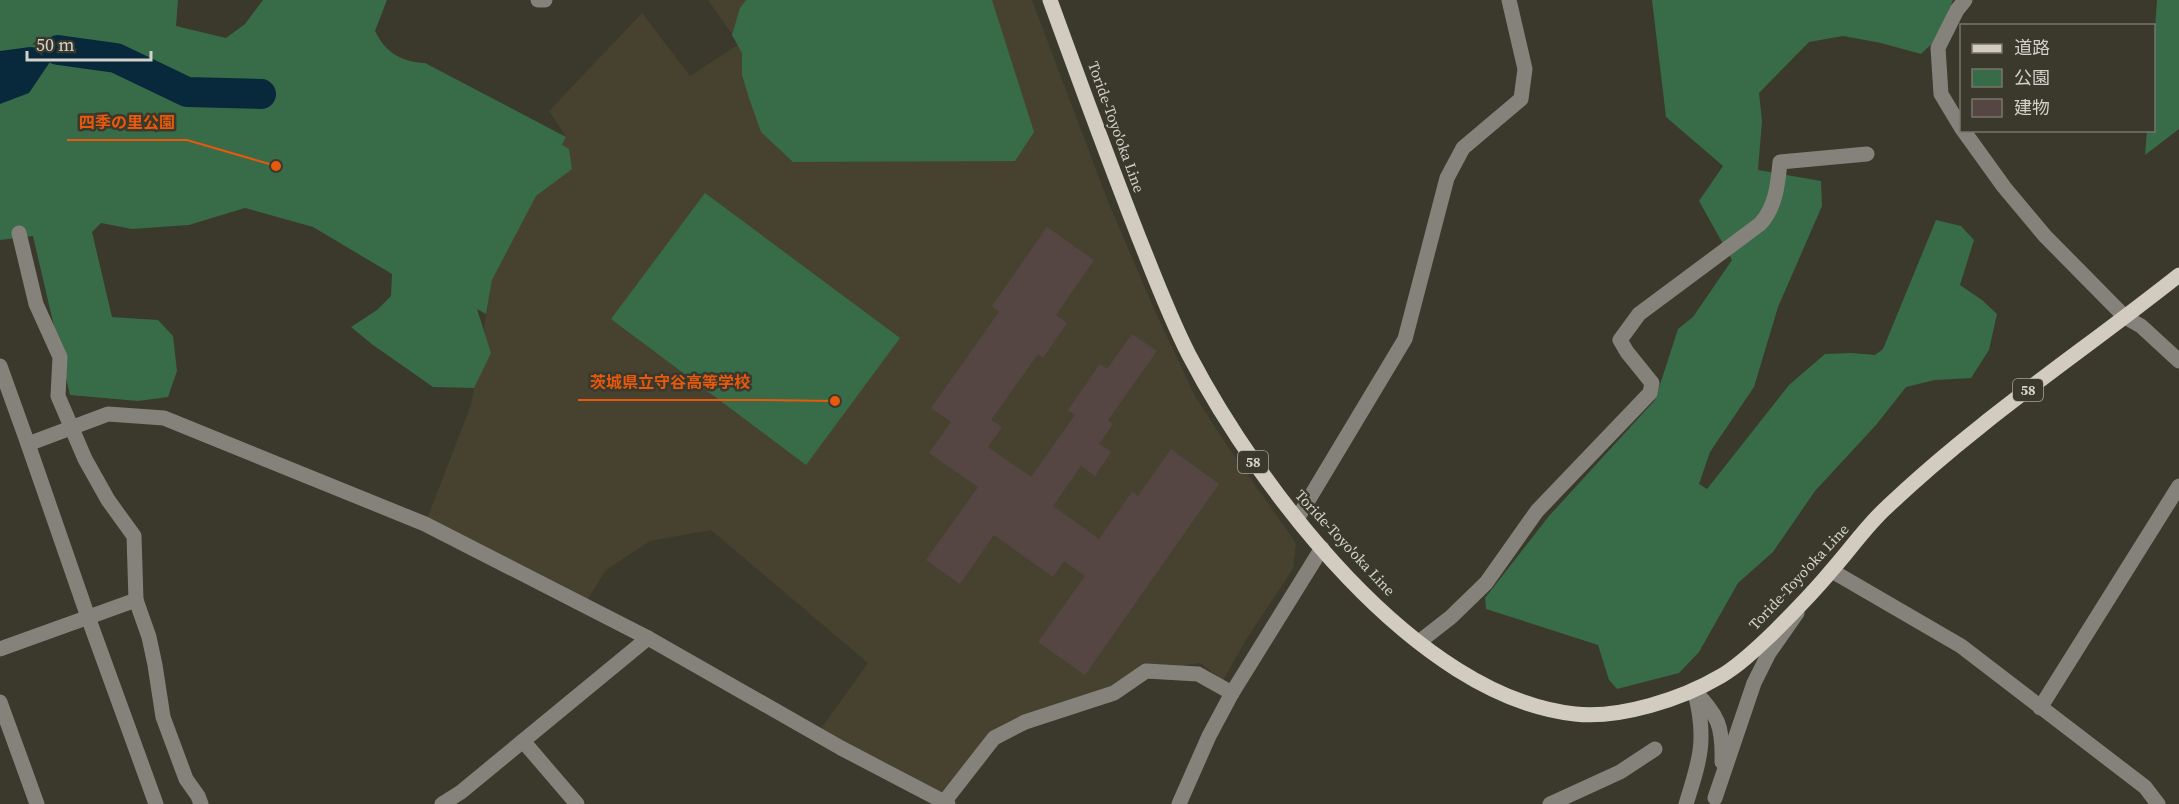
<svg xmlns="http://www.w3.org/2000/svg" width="2179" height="804" viewBox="0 0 2179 804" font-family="'Source Serif 4','Noto Sans JP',serif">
<rect width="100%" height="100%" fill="#3b382c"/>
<path fill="#47422f" d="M708,0H1032L1107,199L1155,311L1195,396L1226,444L1296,543L1293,569L1247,638L1223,680L1200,663L1146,671L994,738L944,802L817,734L868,663L711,530L650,541L606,570L584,605L425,524L471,405L492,280L566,137L549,111L642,13L690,76L739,44Z"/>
<g fill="#386b47">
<path d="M0,0H178L176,26L226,38L245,24L263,0H387L375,31C385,52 401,62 425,63L566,137L562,145L569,149L572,169L536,196L492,280L486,314L477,309L491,353L474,388L433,387L373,345L351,327L377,310L391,296L392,274L313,227L245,208L189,225L132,229L101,223L92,232L112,317L158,320L173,336L177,371L168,397L138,401L70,395L33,236L0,240Z"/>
<path d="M746,0H992L1034,132L1015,161L793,162L761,132L749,98L742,75V53L732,35L740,8Z"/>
<path d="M1652,0H1953L1937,39L1921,54L1881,43L1843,36L1809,42L1759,93L1762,121L1758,170L1821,181L1822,206L1778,307L1754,387L1710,452L1699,484L1707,489L1789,385L1825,354L1851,353L1875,355L1883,349L1936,220L1961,226L1974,240L1960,285L1982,300L1997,314L1989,350L1971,378L1935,380L1906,387L1876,425L1815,491L1773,552L1738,583L1699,652L1679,673L1617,689L1609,680L1598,645L1486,609L1485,598L1549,516L1655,400L1678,329L1693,317L1732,260L1699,201L1723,166L1666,117Z"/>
<path d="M2157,0H2179V129L2145,155L2147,131L2154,130V43Z"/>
<path d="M705,193L900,338L806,465L611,319Z"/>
</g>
<path fill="#08293b" d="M30,47L58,50L29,93L0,104V51Z"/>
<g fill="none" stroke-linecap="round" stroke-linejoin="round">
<path stroke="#08293b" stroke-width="30" d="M58,50L116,58L187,92L261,94"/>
</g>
<path fill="#554644" d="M1047,227L1094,260L1056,315L1067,323L1043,358L1038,354L991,420L1002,427L988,447L1031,477L1075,415L1068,410L1100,364L1107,369L1132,334L1157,351L1108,420L1113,424L1099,444L1111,452L1095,476L1081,466L1053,506L1099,539L1132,492L1138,496L1171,449L1219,484L1085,675L1038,642L1085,576L1064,561L1053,577L994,535L960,584L926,560L978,487L929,453L951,422L931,408L999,312L992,306Z"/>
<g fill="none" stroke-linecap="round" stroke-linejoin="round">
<g stroke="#85827c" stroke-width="15">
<path d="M538,0H545"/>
<path d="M1962,129L1941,94L1938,48L1957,10L1965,0"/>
<path d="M1963,130L2004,187L2045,236L2125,317L2141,326L2179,361"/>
<path d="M19,233L36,304L60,357L58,396L85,459L108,500L134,536L136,600L149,637L155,665L163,717L186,779L198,796L201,804"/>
<path d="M0,366L28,444L108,414L164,418L425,524L648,638L841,748L948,804"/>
<path d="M28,444L88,617L156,804"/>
<path d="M1297,519L1405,339L1447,178L1463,148L1521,99L1525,69L1509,0"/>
<path d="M1832,571L1961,646L2145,787L2158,804"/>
<path d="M1419,642L1451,617L1486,583L1537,511L1650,393L1652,383L1627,352L1620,340L1639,314L1760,224C1776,207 1778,183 1780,162L1867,154"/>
<path d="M0,649L136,600"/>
<path d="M1694,690C1718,717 1723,724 1722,762"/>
<path d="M0,702L37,804"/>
<path d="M2040,708L2179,486"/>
<path d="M523,741L577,804"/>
<path d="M1715,798L1754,683L1769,653L1797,613"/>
<path d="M944,802L994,738L1025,722L1114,693L1146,671L1198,674L1232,693"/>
<path d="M442,804L461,792L648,638"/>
<path d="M1179,804L1209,736L1232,693L1322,548"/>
<path d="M1550,804L1620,772L1655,749"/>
<path d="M1686,804C1700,760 1707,739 1695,693"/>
</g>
<path stroke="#d1cbc0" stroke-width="15" d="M1050,0C1079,80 1108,159 1139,238C1155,278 1170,318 1189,355C1258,487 1415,697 1575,714C1620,719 1682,699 1721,676C1740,665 1757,648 1773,633C1793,613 1813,593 1831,571C1850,550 1866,526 1887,507C1977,421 2082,352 2179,275"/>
</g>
<g text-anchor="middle" stroke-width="5" stroke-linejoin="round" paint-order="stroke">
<g fill="#3b382c" stroke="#a5a39b" stroke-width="1.5">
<rect x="2013" y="379" width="30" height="22" rx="4.5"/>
<rect x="1238" y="451" width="30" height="22" rx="4.5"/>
</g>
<g font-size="14" font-weight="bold" fill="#d3d1ca">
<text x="2028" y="395">58</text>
<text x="1253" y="467">58</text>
</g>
<g font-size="15" fill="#d3d1ca" stroke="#3b382c">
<text transform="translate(1116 127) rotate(70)" y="5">Toride-Toyo'oka Line</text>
<text transform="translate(1345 543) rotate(47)" y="5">Toride-Toyo'oka Line</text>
<text transform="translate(1799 577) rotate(-47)" y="5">Toride-Toyo'oka Line</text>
</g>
</g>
<path fill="none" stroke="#e8590c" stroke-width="2" d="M276 166L187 140H67M835 401L762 400H578"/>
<g fill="#e8590c" stroke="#3b382c" stroke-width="2">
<circle cx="276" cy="166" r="6"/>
<circle cx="835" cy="401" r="6"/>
</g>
<g font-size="16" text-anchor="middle" font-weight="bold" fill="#e8590c" stroke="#3b382c" stroke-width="5" stroke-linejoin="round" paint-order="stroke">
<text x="127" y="128">四季の里公園</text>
<text x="670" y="388">茨城県立守谷高等学校</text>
</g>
<rect x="1960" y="24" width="195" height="108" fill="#3b382c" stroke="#78756b" stroke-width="1.5"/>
<rect x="1972" y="44" width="30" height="9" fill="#d1cbc0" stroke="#78756b" stroke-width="1.5"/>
<text x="2014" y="54" font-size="18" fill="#d3d1ca">道路</text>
<rect x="1972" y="69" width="30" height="18" fill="#386b47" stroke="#78756b" stroke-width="1.5"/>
<text x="2014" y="84" font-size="18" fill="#d3d1ca">公園</text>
<rect x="1972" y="99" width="30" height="18" fill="#554644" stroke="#78756b" stroke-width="1.5"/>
<text x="2014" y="114" font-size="18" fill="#d3d1ca">建物</text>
<path d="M27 51v9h124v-9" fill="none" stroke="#d3d1ca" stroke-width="3"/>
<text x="36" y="51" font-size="18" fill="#d3d1ca" stroke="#3b382c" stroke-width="4.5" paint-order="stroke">50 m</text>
</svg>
